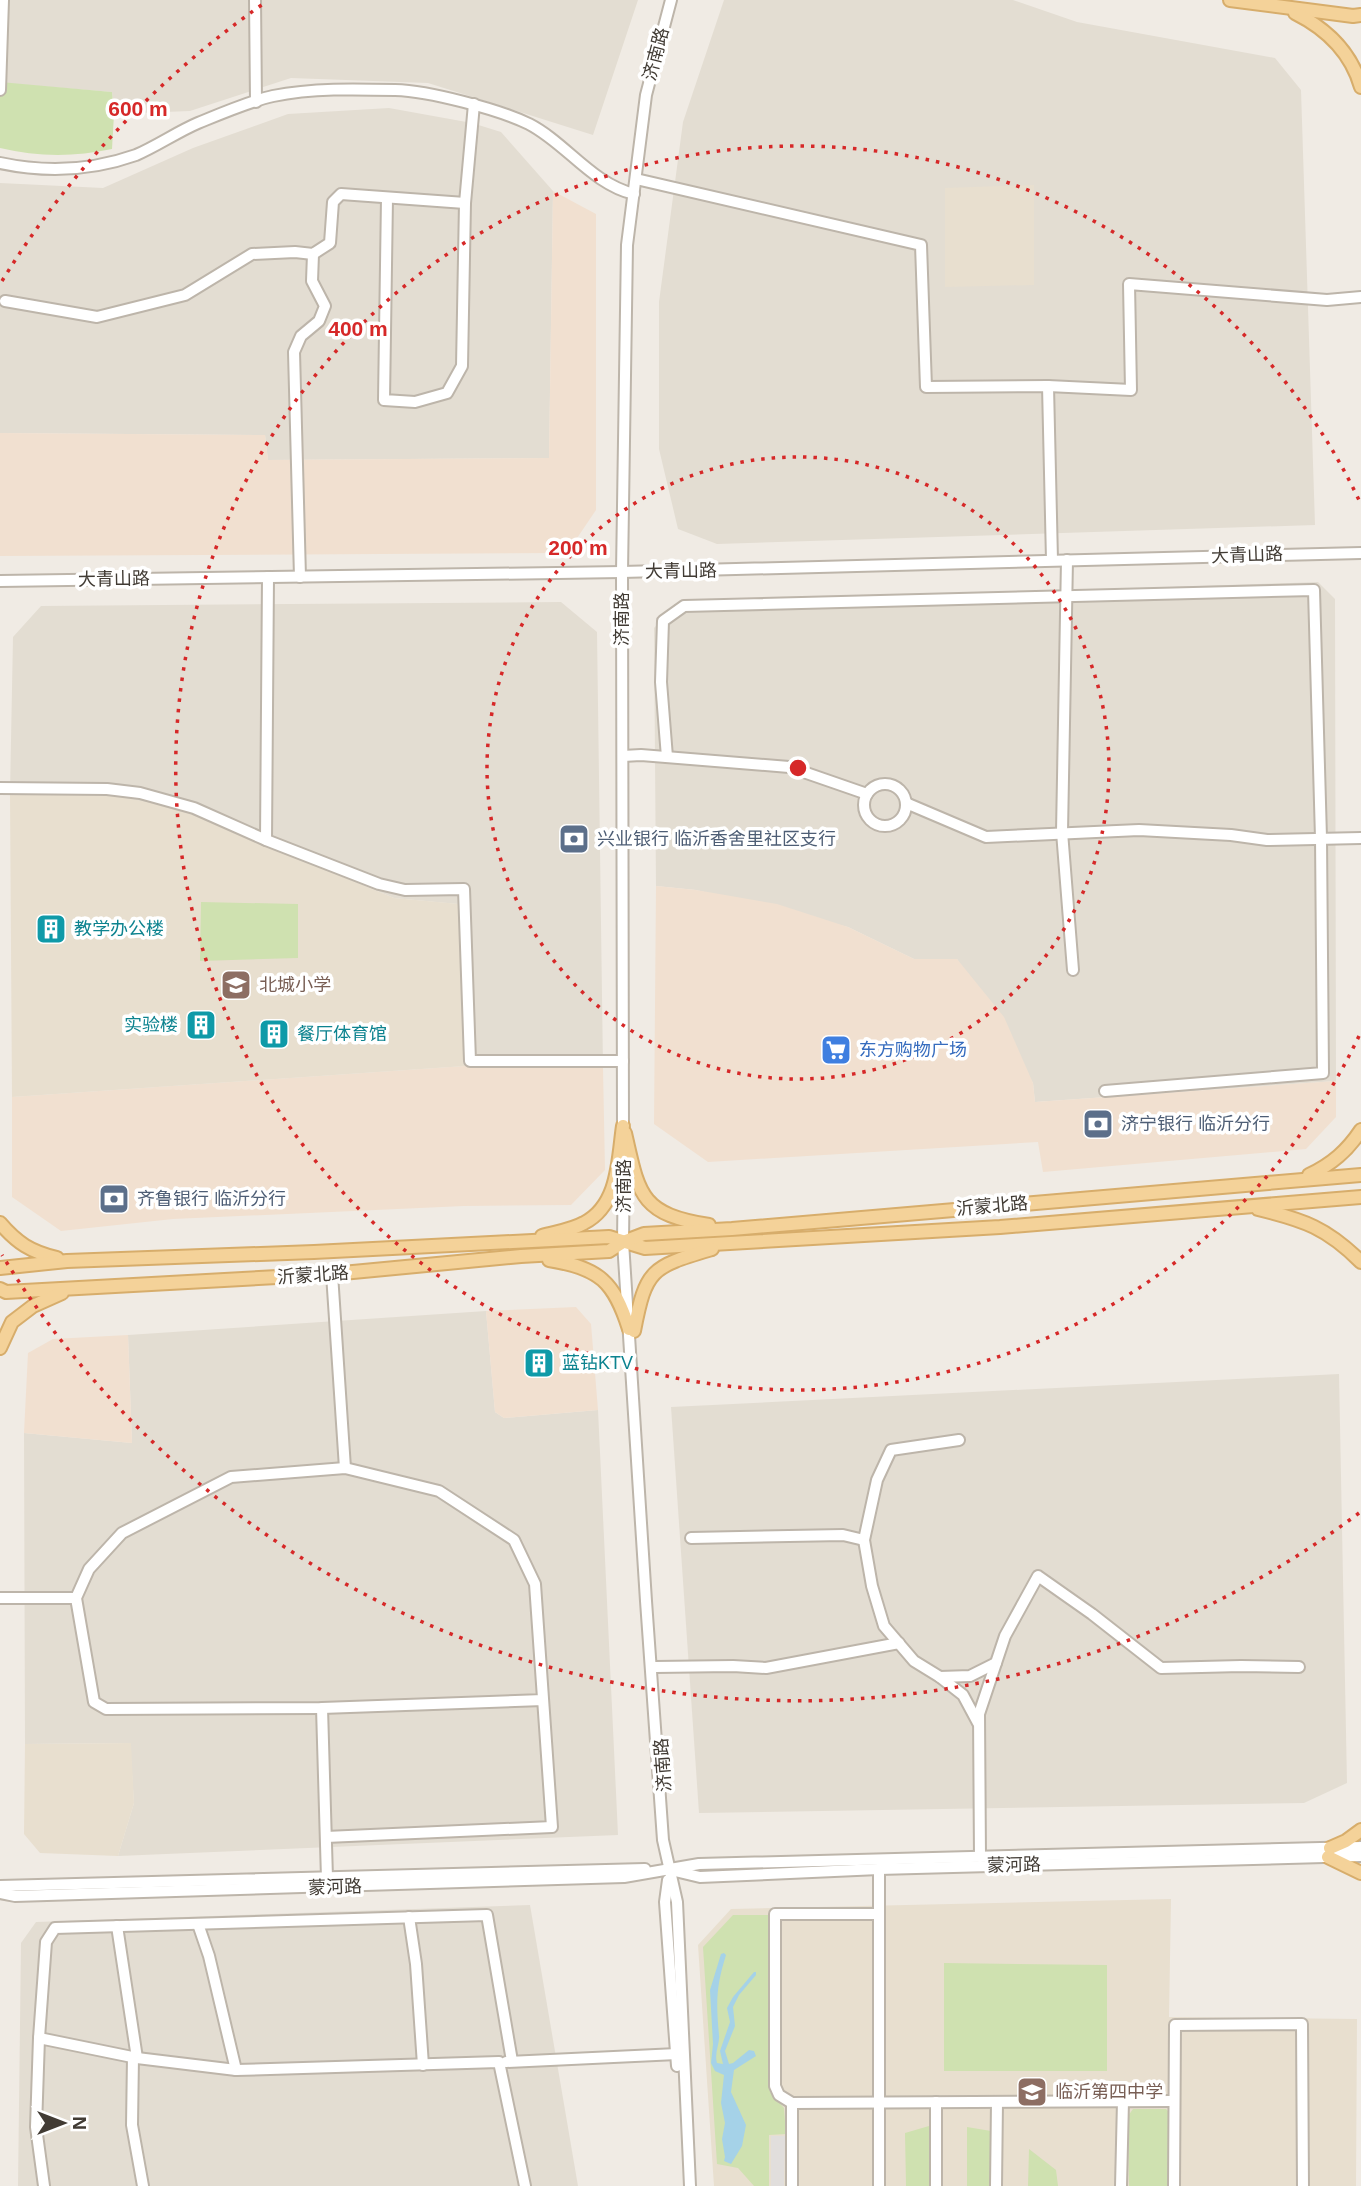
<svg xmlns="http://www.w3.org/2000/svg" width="1361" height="2186" viewBox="0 0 1361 2186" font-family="Helvetica,'Noto Sans SC',sans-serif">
<rect width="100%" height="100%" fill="#f0ebe4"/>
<g fill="#e3ddd2">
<path d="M0,0H638L593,135L428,83L291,78L190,111L114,114L112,92L2,83Z"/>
<path d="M724,0H1013L1077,22L1275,58L1301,90L1315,525L717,544L678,529L659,449V302L683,122Z"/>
<path d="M389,108L472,123L501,132L553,191L549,458L268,460L265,435L0,433V183L103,188L193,148L288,114Z"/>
<path d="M1318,582L1335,599L1336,1081L1035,1102L1033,1083L957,959H914L848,927L696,890L656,886L654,628L675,604Z"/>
<path d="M561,602L597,632L603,1068L465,1066L458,904L394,898L228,828L10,793L13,637L41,606Z"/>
<path d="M486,1311L495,1412L504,1418L598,1410L618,1835L118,1856L134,1803L130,1743L25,1744L24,1433L132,1443L128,1335Z"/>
<path d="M1339,1374L1347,1783L1304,1803L699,1813L671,1407Z"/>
<path d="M530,1905L578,2186H18L21,1943L36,1922Z"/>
</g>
<g fill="#f1e0d0">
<path d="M553,191L596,214V510L567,553L0,556V433L265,435L268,460L549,458Z"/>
<path d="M656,886L696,890L777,904L848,927L914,959H957L1004,1017L1033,1083L1035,1102L1336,1081V1117L1306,1149L1043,1172L1038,1142L708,1162L654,1124Z"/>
<path d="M465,1066L603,1068L605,1170L571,1205L464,1206L173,1219L61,1231L12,1197V1097Z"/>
<path d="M576,1307L591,1324L598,1410L504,1418L495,1412L486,1311Z"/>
<path d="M128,1335L132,1443L24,1433L28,1353L53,1339Z"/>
</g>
<g fill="#e8dfcf">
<path d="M1034,185V285L945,287V188Z"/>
<path d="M10,793H100L178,808L394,898L459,904L465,1066L12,1097Z"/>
<path d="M131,1743L134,1803L118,1856L40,1853L24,1834L25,1744Z"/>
<path d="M1171,1899L1169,2017L1357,2019L1356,2186H714L698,1945L731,1909Z"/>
</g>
<g fill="#cfe1b0">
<path d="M0,82L112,92L114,114L112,149C74,157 38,157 0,148Z"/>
<path d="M201,902L298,904V958L200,961Z"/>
<path d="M733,1915H768L770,2092L784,2108L786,2134L769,2135V2186H754L738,2168L717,2164L703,1947Z"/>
<path d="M944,1963L1107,1965V2071H944Z"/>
<path d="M1133,2109H1166L1169,2112L1168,2186H1129L1128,2116Z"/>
<path d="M929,2126L930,2186H906L905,2133Z"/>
<path d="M967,2127L991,2131V2186H967Z"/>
<path d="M1029,2149L1056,2170L1058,2186H1028Z"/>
</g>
<path fill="#e1dedc" d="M771,2136H785L784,2186H771Z"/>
<path fill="#a5d2e8" d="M724,1953L726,1955C716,1987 716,2002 719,2035C720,2044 714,2053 717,2063L723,2064L720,2051L730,2022L727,2008L733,1997L754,1972H756V1975L739,1995L733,2007L735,2026L725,2051L729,2064L733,2063L749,2050L754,2051L756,2056L734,2070L731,2092L746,2125L742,2146L731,2164L724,2161L725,2157L722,2139L725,2123L721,2103L724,2075L715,2071L711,2063L713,2044L710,1990L721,1954Z"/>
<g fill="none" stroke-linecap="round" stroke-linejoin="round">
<g stroke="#bdb5aa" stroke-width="14">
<g id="minor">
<path d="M255,0L256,102"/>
<path d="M0,90L3,0"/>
<path d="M0,163C47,173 91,171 136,155C157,146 177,132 198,123C220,114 250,101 273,96C312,88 355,89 395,90C429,91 498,109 529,124C566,143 592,184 634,194"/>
<path d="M636,179L921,245L926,387L1048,386L1131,390L1129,284L1327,300L1361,297"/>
<path d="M387,198L384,400L415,402L447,393L462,366L465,203L474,104"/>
<path d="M5,301L97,317L185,295L252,254L295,252L313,254L330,243L333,202L341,194L465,203"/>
<path d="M1048,386L1052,560"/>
<path d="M1067,560L1062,832L1073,970"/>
<path d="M300,577L294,352L301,336L319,321L325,306L312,281L313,254"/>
<path d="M0,581L622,572L1361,553"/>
<path d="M623,756L641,755L789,767L867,794"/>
<path d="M667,757L661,682L663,621L684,606L1314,590L1321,838L1323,1073L1105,1091"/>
<circle cx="885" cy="805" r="21"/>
<path d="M0,788L107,789L140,793L194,808L266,840L379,884L405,890L464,889L470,1061H623"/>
<path d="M906,803L986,837L1139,830L1231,835L1267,840L1361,838"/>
<path d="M266,840L268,577"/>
<path d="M623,1134L622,572L627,245L646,95L671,0"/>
<path d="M624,1157L623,1242L646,1601L663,1840L677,1902L690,2186"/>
<path d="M332,1274L345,1468"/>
<path d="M959,1440L891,1450L877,1480L864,1540L872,1586L884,1626L914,1661L940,1677L963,1695L978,1723"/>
<path d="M691,1538L843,1535L864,1540"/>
<path d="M0,1598H76"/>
<path d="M655,1667L733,1666L766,1668L899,1643"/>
<path d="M940,1677L970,1676L996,1663"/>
<path d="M322,1708L327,1878"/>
<path d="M326,1837L552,1827L535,1584L514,1540L439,1491L345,1468L231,1477L122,1533L89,1569L76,1598L94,1702L106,1709L322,1708L543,1700"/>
<path d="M980,1857L979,1714L1005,1636L1038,1576L1092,1614L1161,1668L1241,1666L1299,1667"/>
<path d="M675,1871L700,1877L879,1869L1361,1856"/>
<path d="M668,1880L665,1902L677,2066"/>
<path d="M0,1886L645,1869"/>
<path d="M0,1893L15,1896L624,1877L699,1864L1361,1847"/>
<path d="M409,1917L416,1964L423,2065"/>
<path d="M198,1924L209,1956L236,2070"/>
<path d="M117,1926L137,2058"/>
<path d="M39,2038L46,1942L55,1928L487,1915L512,2061"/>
<path d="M133,2057L132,2125L143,2186"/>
<path d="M506,2062L677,2054"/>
<path d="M792,2103L779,2095L775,2086V1914H878"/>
<path d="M44,2186L36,2127L39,2038L137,2058L236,2070L499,2062L525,2186"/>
<path d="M792,2186V2103L1174,2101"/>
<path d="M879,2186V1869"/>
<path d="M936,2186V2102"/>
<path d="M996,2186L997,2102"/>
<path d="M1121,2186L1123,2101"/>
<path d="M1174,2186L1175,2025L1302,2024L1303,2186"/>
</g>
</g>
<g stroke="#d7ad6b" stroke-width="16">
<g id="major">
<path d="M1230,0L1353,16L1361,15"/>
<path d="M1295,13C1327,29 1351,52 1361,87"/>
<path d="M625,1133C639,1195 640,1214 709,1225"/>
<path d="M1309,1175C1332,1164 1347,1151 1361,1130"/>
<path d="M1258,1209C1304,1220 1327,1228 1361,1262"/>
<path d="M0,1223C17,1243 31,1252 57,1258"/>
<path d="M542,1236C556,1232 572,1230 584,1223C619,1205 618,1160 623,1126"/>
<path d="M549,1260C600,1268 614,1282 629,1329"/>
<path d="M0,1268L67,1261L314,1252L609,1237L645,1248L1000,1227L1361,1197"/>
<path d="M0,1289L6,1292L332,1274L521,1256L609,1251L623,1242L644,1234L732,1229L1361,1175"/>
<path d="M634,1331C646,1268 652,1267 712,1249"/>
<path d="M0,1348L12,1322L33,1306L62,1293"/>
<path d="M1330,1848L1346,1841L1361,1830"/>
<path d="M1328,1857L1361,1873"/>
</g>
</g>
<use href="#minor" stroke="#fff" stroke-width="10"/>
<use href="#major" stroke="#f4d299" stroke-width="12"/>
</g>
<g fill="none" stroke="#d62828" stroke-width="3.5" stroke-dasharray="3.5 7">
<circle cx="798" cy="768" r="311"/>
<path d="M1359 1036A622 622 0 1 1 1359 500"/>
<path d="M1359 1513A933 933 0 0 1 2 1255M2 281A933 933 0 0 1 263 4"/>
</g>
<defs>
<g id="bank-square" transform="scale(1.575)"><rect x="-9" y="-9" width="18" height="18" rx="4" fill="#5c6f8a" stroke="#fff"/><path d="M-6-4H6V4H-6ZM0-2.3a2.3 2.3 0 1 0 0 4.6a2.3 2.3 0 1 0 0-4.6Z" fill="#fff"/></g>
<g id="building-square" transform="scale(1.575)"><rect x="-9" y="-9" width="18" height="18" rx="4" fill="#0f9aa8" stroke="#fff"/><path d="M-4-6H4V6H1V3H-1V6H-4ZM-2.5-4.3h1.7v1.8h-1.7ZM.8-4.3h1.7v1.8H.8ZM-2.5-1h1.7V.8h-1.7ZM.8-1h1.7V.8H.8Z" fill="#fff"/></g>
<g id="school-square" transform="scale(1.575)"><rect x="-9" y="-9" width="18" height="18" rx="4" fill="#8d6e63" stroke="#fff"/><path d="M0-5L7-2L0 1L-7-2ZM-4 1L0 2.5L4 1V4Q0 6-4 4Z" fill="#fff"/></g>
<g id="supermarket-square" transform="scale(1.575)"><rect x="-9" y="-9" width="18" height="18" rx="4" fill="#3f7fe0" stroke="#fff"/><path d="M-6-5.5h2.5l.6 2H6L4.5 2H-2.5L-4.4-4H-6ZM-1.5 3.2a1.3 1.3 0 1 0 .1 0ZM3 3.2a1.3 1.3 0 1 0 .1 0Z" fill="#fff"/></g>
</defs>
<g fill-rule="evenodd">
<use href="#bank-square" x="574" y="839"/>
<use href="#building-square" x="51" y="929"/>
<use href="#school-square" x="236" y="985"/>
<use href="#building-square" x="201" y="1025"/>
<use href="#building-square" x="274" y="1034"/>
<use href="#supermarket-square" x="836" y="1050"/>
<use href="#bank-square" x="1098" y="1124"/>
<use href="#bank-square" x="114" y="1199"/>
<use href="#building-square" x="539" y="1363"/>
<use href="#school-square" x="1032" y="2092"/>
</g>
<g text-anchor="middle" stroke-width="7" stroke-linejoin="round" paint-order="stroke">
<g font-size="18" fill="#413b34" stroke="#fff">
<text transform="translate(656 54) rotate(-75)" y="6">济南路</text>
<text transform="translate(1247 555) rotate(-2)" y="6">大青山路</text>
<text transform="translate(681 571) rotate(-1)" y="6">大青山路</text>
<text transform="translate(114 579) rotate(-1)" y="6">大青山路</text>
<text transform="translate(622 619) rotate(-90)" y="6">济南路</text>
<text transform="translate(624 1186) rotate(-90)" y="6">济南路</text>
<text transform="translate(992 1206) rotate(-5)" y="6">沂蒙北路</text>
<text transform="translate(313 1275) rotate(-4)" y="6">沂蒙北路</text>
<text transform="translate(663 1765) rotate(-94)" y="6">济南路</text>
<text transform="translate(1014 1865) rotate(-1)" y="6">蒙河路</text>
<text transform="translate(335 1887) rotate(-2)" y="6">蒙河路</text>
</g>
<g font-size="18" fill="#4e5e75" stroke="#fff" text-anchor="start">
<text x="597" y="845">兴业银行 临沂香舍里社区支行</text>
<text x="1121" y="1130">济宁银行 临沂分行</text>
<text x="137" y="1205">齐鲁银行 临沂分行</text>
</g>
<g font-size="18" fill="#0d838f" stroke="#fff" text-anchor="start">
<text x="74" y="935">教学办公楼</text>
<text x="178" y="1031" text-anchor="end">实验楼</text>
<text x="297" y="1040">餐厅体育馆</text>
<text x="562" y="1369">蓝钻KTV</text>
</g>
<g font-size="18" fill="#785e54" stroke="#fff" text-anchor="start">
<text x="259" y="991">北城小学</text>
<text x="1055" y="2098">临沂第四中学</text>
</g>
<g font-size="18" fill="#366cbe" stroke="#fff" text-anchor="start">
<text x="859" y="1056">东方购物广场</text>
</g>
</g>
<circle cx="798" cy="768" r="10" fill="#d62828" stroke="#fff" stroke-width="3.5"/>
<g font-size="21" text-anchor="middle" font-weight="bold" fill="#d62828" stroke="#fff" stroke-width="7" stroke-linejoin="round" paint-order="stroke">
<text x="138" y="116">600 m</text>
<text x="358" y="336">400 m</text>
<text x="578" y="555">200 m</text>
</g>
<g transform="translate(63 2123) rotate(90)" stroke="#ffffff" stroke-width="5" paint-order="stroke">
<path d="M0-5L12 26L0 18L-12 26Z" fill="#413b34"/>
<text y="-10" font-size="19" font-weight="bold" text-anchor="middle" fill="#413b34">N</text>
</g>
</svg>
